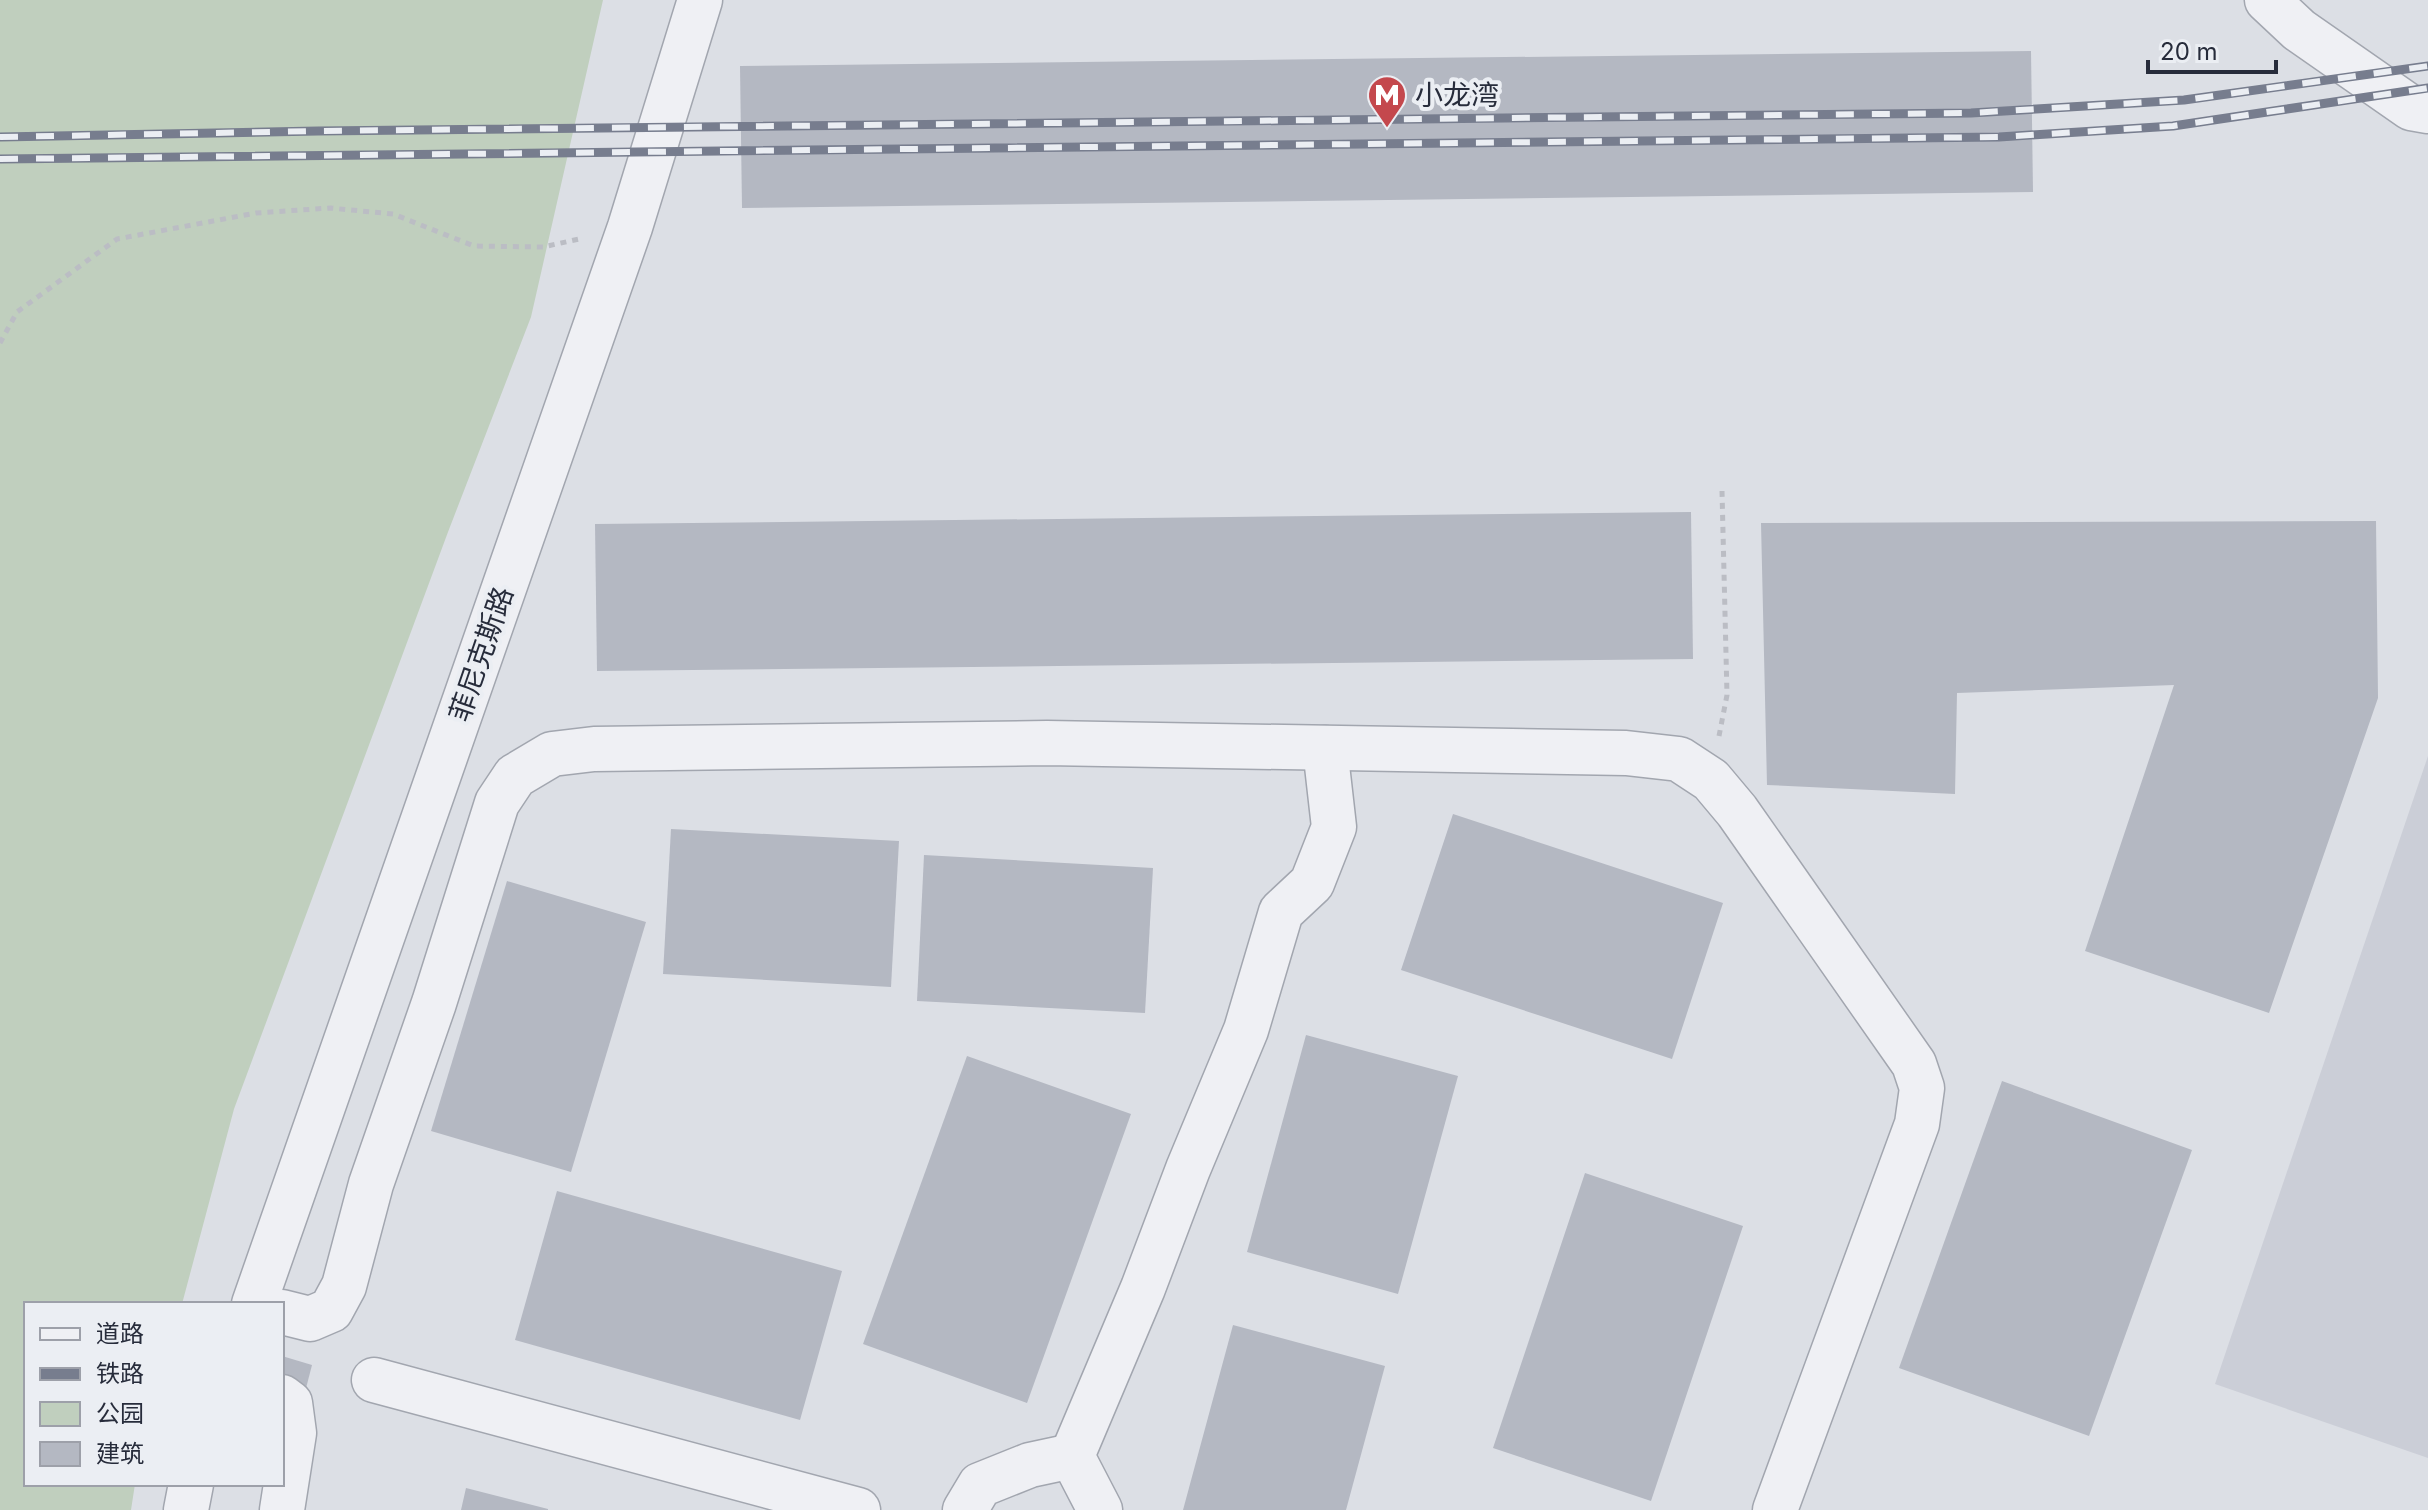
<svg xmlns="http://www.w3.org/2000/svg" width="2428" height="1510" viewBox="0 0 2428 1510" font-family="Inter,'Noto Sans SC',sans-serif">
<rect width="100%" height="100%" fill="#dcdfe5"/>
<path fill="#cbced7" d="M2428,756V1458L2215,1384Z"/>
<path fill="#c0cfbe" d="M0,0H603L531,317L448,532L234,1109L182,1304H26V1484H135L131,1510H0Z"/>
<g fill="#b4b8c2">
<path d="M2031,51L2033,192L742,208L740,66Z"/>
<path d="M1691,512L1693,659L597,671L595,524Z"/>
<path d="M2376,521L2378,698L2269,1013L2085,951L2174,685L1957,693L1955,794L1767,785L1761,523Z"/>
<path d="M1453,814L1723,903L1672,1059L1401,970Z"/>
<path d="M671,829L899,841L891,987L663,974Z"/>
<path d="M924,855L1153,868L1145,1013L917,1001Z"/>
<path d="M507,881L646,922L571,1172L431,1131Z"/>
<path d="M1306,1035L1458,1076L1398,1294L1247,1252Z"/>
<path d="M967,1056L1131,1114L1027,1403L863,1344Z"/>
<path d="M2002,1081L2192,1150L2089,1436L1899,1368Z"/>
<path d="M1585,1173L1743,1226L1651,1501L1493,1448Z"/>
<path d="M557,1191L842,1271L800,1420L515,1340Z"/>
<path d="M1233,1325L1385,1366L1346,1510H1183Z"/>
<path d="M282,1356L312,1365L304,1396L282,1390Z"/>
<path d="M466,1488L548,1509V1510H461Z"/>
</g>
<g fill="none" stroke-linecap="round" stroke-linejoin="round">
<g stroke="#a2a6af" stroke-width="47">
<g id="minor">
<path d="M2267,0L2299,30L2411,108L2428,111"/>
<path d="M254,1304L630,227L700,0"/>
<path d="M282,1312L310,1319L331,1310L344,1286L371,1184L434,1003L497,803L515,776L552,754L594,749L1047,743L1626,753L1679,759L1711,780L1737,811L1914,1064L1922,1088L1917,1124L1775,1510"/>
<path d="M374,1380L858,1510"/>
<path d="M282,1397L290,1403L294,1433L282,1510"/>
<path d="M186,1510L191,1484"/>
<path d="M965,1510L980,1485L1030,1465L1072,1456"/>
<path d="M1100,1510L1072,1456L1143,1288L1188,1169L1246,1030L1281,912L1312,883L1334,827L1325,748"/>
</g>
</g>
<g stroke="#bbbdc4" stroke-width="5" stroke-dasharray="6 6" stroke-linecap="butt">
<path d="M0,343L17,312L117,239L256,213L330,208L393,214L474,246L543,247L579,239"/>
<path d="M1719,736L1727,695L1722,491"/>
</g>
<use href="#minor" stroke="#eff0f4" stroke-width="44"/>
<g stroke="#777d8e" stroke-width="9">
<g id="rail">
<path d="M0,137L318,131L1971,113L2184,100L2428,66"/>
<path d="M0,159L1999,137L2173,126L2428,88"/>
</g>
</g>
<use href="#rail" stroke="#ebeef3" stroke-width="6" stroke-dasharray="18" stroke-linecap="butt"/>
</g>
<defs>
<g id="metro-pin" transform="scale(2)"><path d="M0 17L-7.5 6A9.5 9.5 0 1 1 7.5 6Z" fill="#c4484d" stroke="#ebeef3"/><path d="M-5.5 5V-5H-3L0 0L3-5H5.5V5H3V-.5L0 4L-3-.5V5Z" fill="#fff"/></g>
</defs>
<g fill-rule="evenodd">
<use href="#metro-pin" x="1387" y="95"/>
</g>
<g text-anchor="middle" stroke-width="8" stroke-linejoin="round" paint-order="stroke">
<g font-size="28" fill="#272c3b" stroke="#ebeef3" text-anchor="start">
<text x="1415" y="105">小龙湾</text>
</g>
<g font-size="28" fill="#272c3b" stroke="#ebeef3">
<text transform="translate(481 654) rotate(-71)" y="10">菲尼克斯路</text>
</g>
</g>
<rect x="24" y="1302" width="260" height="184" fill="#ebeef3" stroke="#9da0a9" stroke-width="2"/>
<rect x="40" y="1328" width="40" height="12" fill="#eff0f4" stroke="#9da0a9" stroke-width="2"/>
<text x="96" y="1342" font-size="24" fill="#272c3b">道路</text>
<rect x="40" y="1368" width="40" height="12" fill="#777d8e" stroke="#9da0a9" stroke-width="2"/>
<text x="96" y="1382" font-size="24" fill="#272c3b">铁路</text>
<rect x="40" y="1402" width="40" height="24" fill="#c0cfbe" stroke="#9da0a9" stroke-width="2"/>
<text x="96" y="1422" font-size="24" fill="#272c3b">公园</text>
<rect x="40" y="1442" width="40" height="24" fill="#b4b8c2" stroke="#9da0a9" stroke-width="2"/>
<text x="96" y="1462" font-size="24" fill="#272c3b">建筑</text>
<path d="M2148 60v12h128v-12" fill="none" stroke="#272c3b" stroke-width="4"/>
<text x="2160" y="60" font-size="24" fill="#272c3b" stroke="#ebeef3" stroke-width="6" paint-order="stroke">20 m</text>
</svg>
